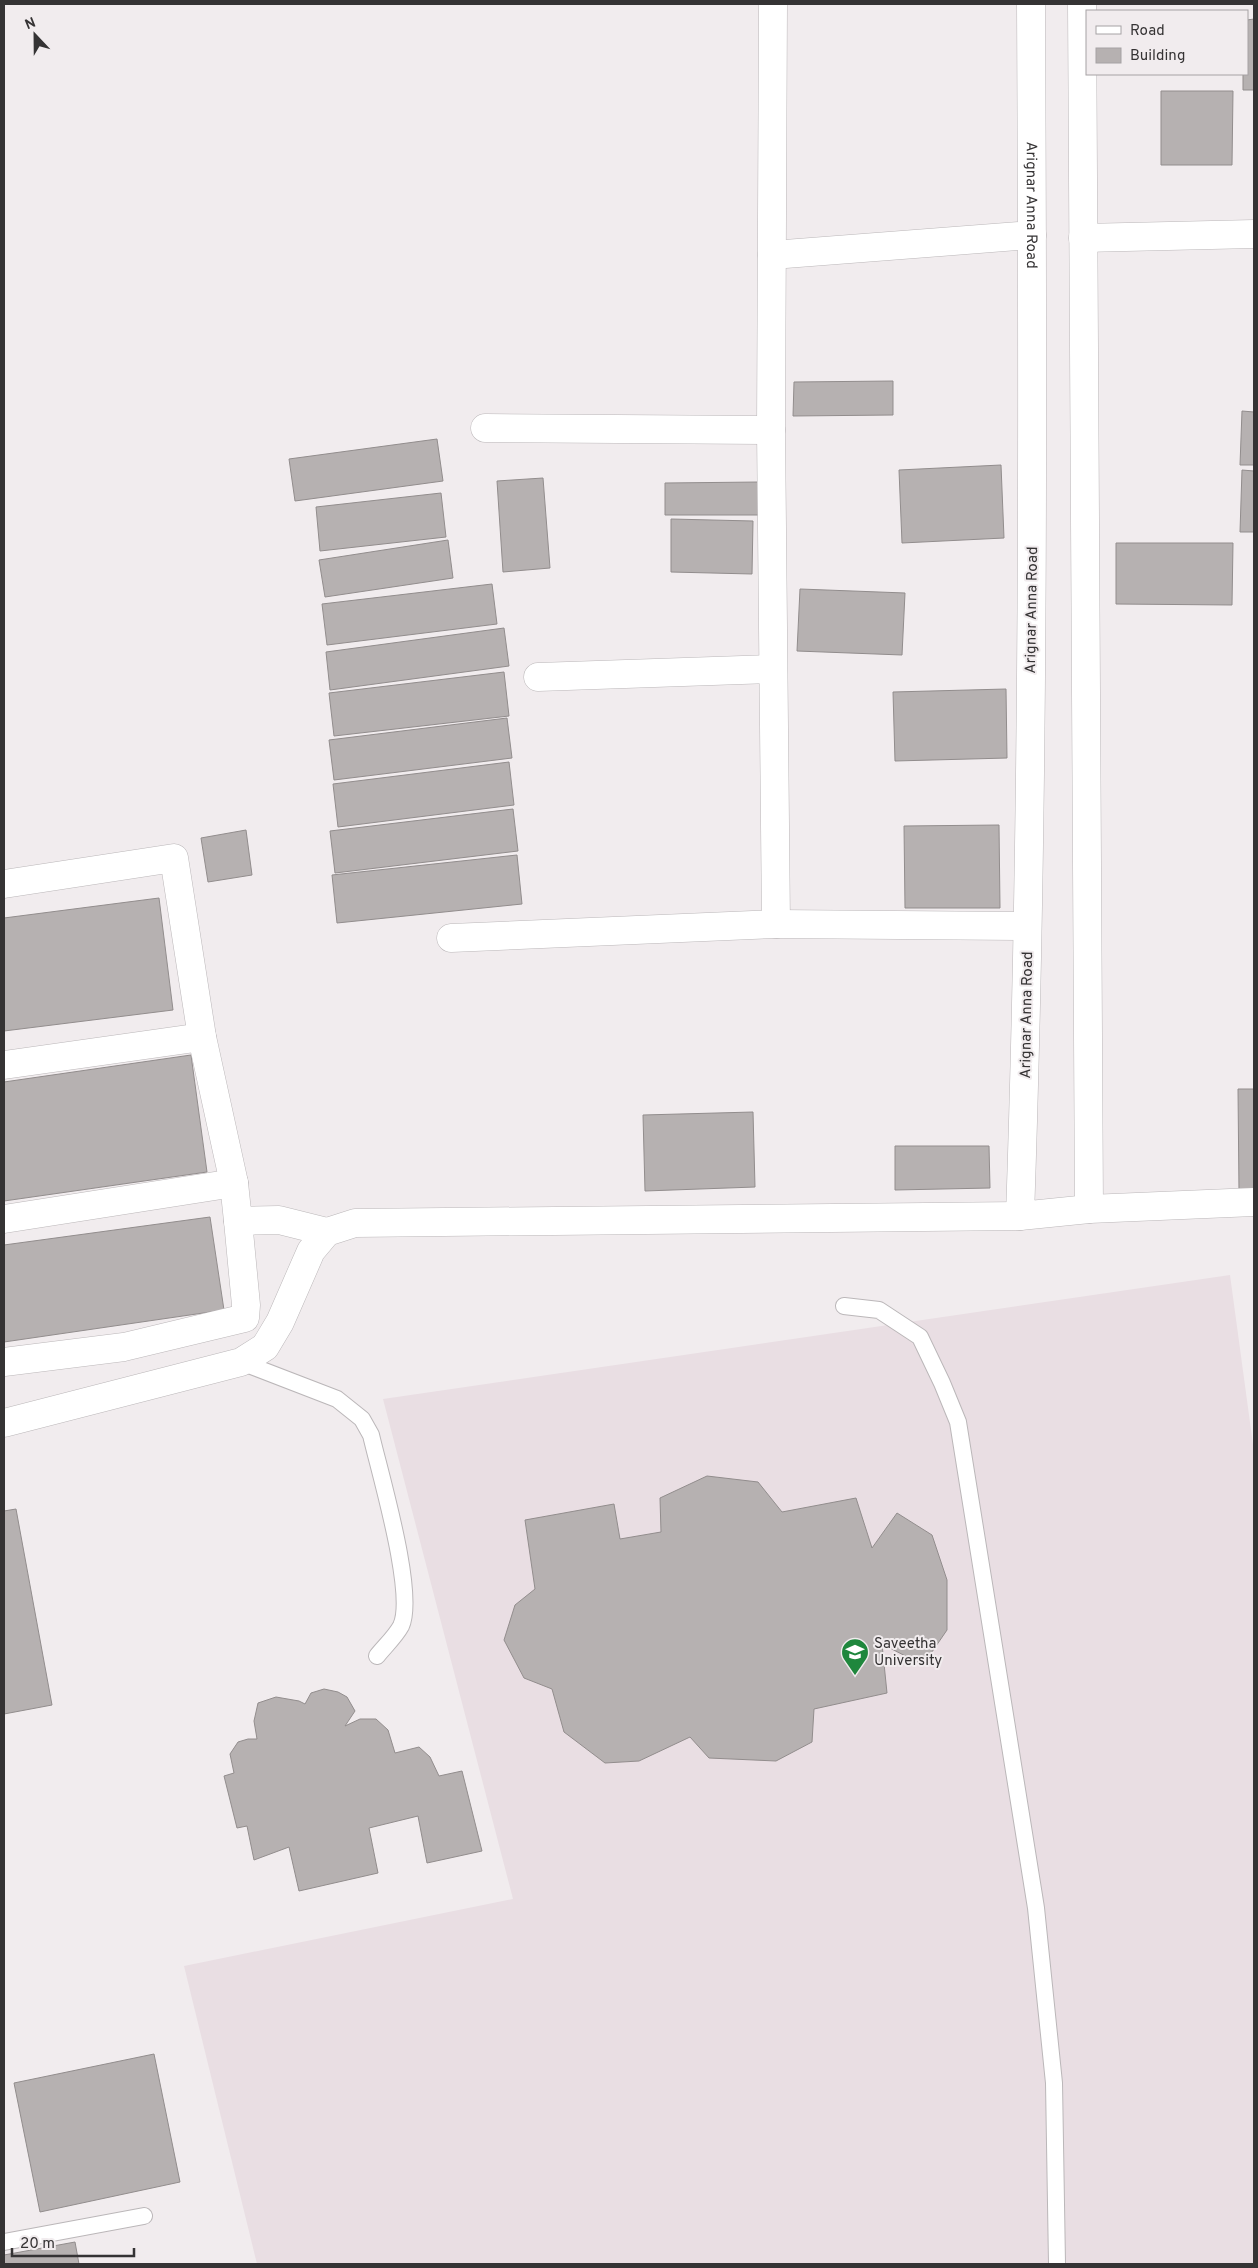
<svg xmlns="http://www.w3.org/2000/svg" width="1258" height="2268" viewBox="0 0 1258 2268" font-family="Overpass,sans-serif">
<rect width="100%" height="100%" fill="#f1ecee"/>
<path fill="#e9dee3" d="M1230,1275L1254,1452V2264H257L184,1966L513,1899L383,1399Z"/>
<g fill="#b6b1b1" stroke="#928d8d">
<path d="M1254,19V90H1243V74H1247V20Z"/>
<path d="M1161,91H1233L1232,165H1161Z"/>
<path d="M893,381V415L793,416L794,382Z"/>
<path d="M1242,411L1254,412V465H1240Z"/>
<path d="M437,439L443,481L295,501L289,459Z"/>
<path d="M1001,465L1004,538L902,543L899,470Z"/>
<path d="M1242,470L1254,471V532H1240Z"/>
<path d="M543,478L550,568L503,572L497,481Z"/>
<path d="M759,482L760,515H665V483Z"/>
<path d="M441,493L446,537L320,551L316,507Z"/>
<path d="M671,519L753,521L752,574L671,572Z"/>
<path d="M448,540L453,578L325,597L319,560Z"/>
<path d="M1116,543H1233L1232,605L1116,604Z"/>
<path d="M492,584L497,624L327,645L322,604Z"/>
<path d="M800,589L905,593L902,655L797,651Z"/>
<path d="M504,628L509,666L330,690L326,652Z"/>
<path d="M504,672L509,716L334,736L329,693Z"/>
<path d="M1006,689L1007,758L895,761L893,692Z"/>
<path d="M507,718L512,758L334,780L329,740Z"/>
<path d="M509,762L514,805L338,827L333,784Z"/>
<path d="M513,809L518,851L335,873L330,831Z"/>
<path d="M999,825L1000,908H905L904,826Z"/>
<path d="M246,830L252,875L208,882L201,838Z"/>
<path d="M517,855L522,904L337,923L332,875Z"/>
<path d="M159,898L173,1010L4,1031V918Z"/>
<path d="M191,1055L207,1172L4,1201V1082Z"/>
<path d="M1238,1089H1254V1192H1239Z"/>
<path d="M753,1112L755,1187L645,1191L643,1115Z"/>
<path d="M895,1146H989L990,1188L895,1190Z"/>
<path d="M210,1217L224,1310L4,1342V1245Z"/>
<path d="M707,1476L758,1482L782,1512L856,1498L872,1548L897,1513L932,1535L947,1580V1630L923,1665L882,1644L887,1693L814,1709L812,1742L776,1761L709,1758L690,1737L639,1761L605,1763L564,1732L552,1689L524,1678L504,1640L515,1605L535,1589L525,1520L614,1504L620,1539L661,1532L660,1498Z"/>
<path d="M16,1509L52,1705L4,1714V1511Z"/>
<path d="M324,1689L338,1692L347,1697L355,1711L345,1726L360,1719H376L388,1730L395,1753L419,1747L430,1757L439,1776L462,1771L482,1851L427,1863L418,1816L369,1828L378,1873L299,1891L289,1847L254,1860L247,1826L237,1828L224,1776L234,1773L230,1754L238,1742L248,1739H257L254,1721L258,1703L276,1697L299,1701L305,1704L311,1693Z"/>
<path d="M154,2054L180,2182L40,2212L14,2083Z"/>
<path d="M75,2242L79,2264H4V2255Z"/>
</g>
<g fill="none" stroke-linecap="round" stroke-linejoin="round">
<g stroke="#bbb7b9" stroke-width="18">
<g id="service">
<path d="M844,1306L879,1310L920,1337L942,1383L958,1422L1036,1908L1054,2083L1057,2264"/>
<path d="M241,1362L337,1399L362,1419L371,1435C380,1474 416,1594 401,1626C395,1637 384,1647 377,1656"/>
<path d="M4,2242L144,2216"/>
</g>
</g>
<g stroke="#bbb7b9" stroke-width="29">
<g id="minor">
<path d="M1083,238L1254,234"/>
<path d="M772,255L1032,235"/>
<path d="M485,428L771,430"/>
<path d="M538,677L773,669"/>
<path d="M4,884L174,858L202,1037L234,1183L238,1221L279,1220L327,1232"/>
<path d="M776,924L1027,926"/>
<path d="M451,938L776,924L771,430L773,4"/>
<path d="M4,1065L202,1037"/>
<path d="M4,1219L234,1183"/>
<path d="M4,1362L124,1347L245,1318L246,1305L238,1221"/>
<path d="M4,1423L241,1362L265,1347L280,1322L311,1251L327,1232L355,1223L1020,1216"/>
</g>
</g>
<g stroke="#bbb7b9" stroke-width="29">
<g id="tertiary">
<path id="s1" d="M1031,4C1033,408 1034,812 1020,1216L1089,1209L1254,1202"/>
<path d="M1082,4L1089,1209"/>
</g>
</g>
<use href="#service" stroke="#fff" stroke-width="16"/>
<use href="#minor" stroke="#fff" stroke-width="28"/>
<use href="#tertiary" stroke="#fff" stroke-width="28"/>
</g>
<defs>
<g id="university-pin" transform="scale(1.4375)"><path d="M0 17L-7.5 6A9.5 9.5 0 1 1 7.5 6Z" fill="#1f873d" stroke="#f1ecee"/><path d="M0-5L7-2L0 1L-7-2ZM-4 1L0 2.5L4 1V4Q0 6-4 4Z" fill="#fff"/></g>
</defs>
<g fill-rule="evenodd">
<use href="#university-pin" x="855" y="1652"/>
</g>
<g text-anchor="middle" stroke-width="4" stroke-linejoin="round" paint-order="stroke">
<g font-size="15" fill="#353334" stroke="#f1ecee">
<text dy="5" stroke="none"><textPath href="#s1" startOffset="201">Arignar Anna Road</textPath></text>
<text transform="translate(1031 610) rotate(-89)" y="5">Arignar Anna Road</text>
<text transform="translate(1026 1015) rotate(-89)" y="5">Arignar Anna Road</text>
</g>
<g font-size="15" fill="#353334" stroke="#f1ecee" text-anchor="start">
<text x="874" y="1648">Saveetha<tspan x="874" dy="17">University</tspan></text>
</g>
</g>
<rect width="1258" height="2268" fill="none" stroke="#353334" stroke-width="10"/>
<rect x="1086" y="10" width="162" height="65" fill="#f1ecee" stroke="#a6a2a4"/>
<rect x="1096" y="26" width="25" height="8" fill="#ffffff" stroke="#a6a2a4"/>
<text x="1130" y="35" font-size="15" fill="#353334">Road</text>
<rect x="1096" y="48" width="25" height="15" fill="#b6b1b1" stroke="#a6a2a4"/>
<text x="1130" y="60" font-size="15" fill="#353334">Building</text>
<g transform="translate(35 35) rotate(338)" stroke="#f1ecee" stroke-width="4" paint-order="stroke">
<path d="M0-4L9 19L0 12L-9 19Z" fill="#353334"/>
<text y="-8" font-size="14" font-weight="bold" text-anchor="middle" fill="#353334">N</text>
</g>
<path d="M12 2248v8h122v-8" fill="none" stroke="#353334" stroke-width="2.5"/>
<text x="20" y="2248" font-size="15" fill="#353334" stroke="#f1ecee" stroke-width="4" paint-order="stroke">20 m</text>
</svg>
